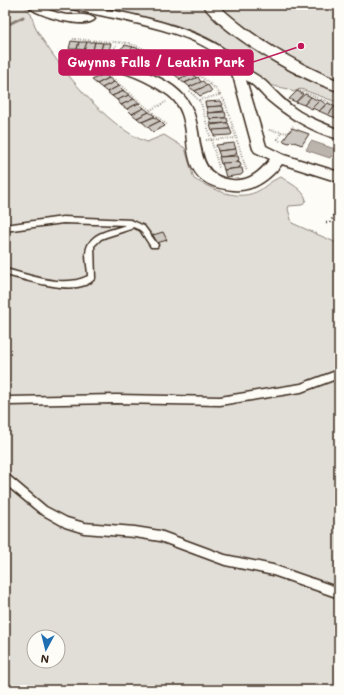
<svg xmlns="http://www.w3.org/2000/svg" width="344" height="695" viewBox="0 0 344 695" font-family="Mali,sans-serif">
<rect width="100%" height="100%" fill="#fdfcf7"/>
<filter id="ink" filterUnits="userSpaceOnUse"><feTurbulence type="fractalNoise" baseFrequency=".025" numOctaves="2"/><feDisplacementMap in="SourceGraphic" scale="8" xChannelSelector="R" yChannelSelector="G"/><feConvolveMatrix kernelMatrix="1 2 1 2 8 2 1 2 1" color-interpolation-filters="sRGB"/></filter>
<g filter="url(#ink)">
<g fill="#e1ded7" stroke="#8e847a" fill-rule="evenodd">
<path d="M5,5H23C25,8 29,11 31,14C33,19 34,24 36,29C57,65 107,128 147,142L164,135L185,148L194,179C213,189 238,203 260,190C267,185 272,180 281,177C289,183 304,189 306,200L302,205L289,206L288,209L292,223L339,244V690H5ZM34,637H58V661H34Z"/>
<path d="M86,5H206L339,90V103L301,89L293,92C286,86 277,89 270,84C261,78 251,72 243,65C230,54 220,43 204,36C168,19 125,14 86,5Z"/>
<path d="M214,5H339V84L279,56Z"/>
</g>
<path fill="#bbb4ad" stroke="#887d74" d="M311,141L335,149L334,151L339,153V159L331,156L330,158L306,150Z"/>
<g fill="none" stroke-linecap="round" stroke-linejoin="round">
<path stroke="#887d74" stroke-width="3" d="M5,26L23,17"/>
</g>
<g fill="#cdc8c2" stroke="#3b2a1e">
<path d="M71,41L79,42L77,49H69Z"/>
<path d="M79,42H87L85,50L77,49Z"/>
<path d="M87,42H95L93,51L84,50Z"/>
<path d="M95,42L103,43L101,50H93Z"/>
<path d="M103,43H111L109,51L101,50Z"/>
<path d="M125,45L133,47L125,55L117,52Z"/>
<path d="M133,47L140,49L132,57L125,55Z"/>
<path d="M140,49L148,52L140,60L132,57Z"/>
<path d="M182,66L187,70L175,75L170,71Z"/>
<path d="M187,70L191,74L180,79L175,75Z"/>
<path d="M193,73L196,78L184,83L179,79Z"/>
<path d="M104,74L109,78L97,84L92,80Z"/>
<path d="M198,77L201,82L190,87L185,83Z"/>
<path d="M109,78L114,82L102,88L97,84Z"/>
<path d="M203,81L207,86L195,91L189,87Z"/>
<path d="M114,82L119,86L107,92L102,88Z"/>
<path d="M208,85L212,91L200,96L195,91Z"/>
<path d="M119,86L124,91L112,96L107,92Z"/>
<path d="M124,91L129,95L117,100L112,96Z"/>
<path d="M297,91L303,94L296,102L289,99Z"/>
<path d="M305,94L311,97L304,105L296,102Z"/>
<path d="M129,95L134,99L121,105L117,100Z"/>
<path d="M311,97L319,101L312,109L304,105Z"/>
<path d="M134,99L139,103L127,109L121,105Z"/>
<path d="M320,100L326,104L319,111L312,108Z"/>
<path d="M221,101L223,105L221,106L206,107L205,102Z"/>
<path d="M139,103L144,108L132,114L127,109Z"/>
<path d="M328,103L335,107L328,115L319,111Z"/>
<path d="M335,106L339,107V114L336,118L328,115Z"/>
<path d="M206,107L221,106L223,107L224,111L208,113Z"/>
<path d="M144,108L149,112L137,118L132,114Z"/>
<path d="M149,112L155,116L142,122L137,118Z"/>
<path d="M223,112H225L226,116L224,118L210,119L207,113Z"/>
<path d="M154,117L160,121L148,127L142,122Z"/>
<path d="M224,118H227L228,122L226,123L211,124L210,119Z"/>
<path d="M160,121L165,126L153,132L148,127Z"/>
<path d="M226,123H228L230,128L228,129L212,131L210,125Z"/>
<path d="M292,128L309,134L302,145L291,141L289,143L283,141Z"/>
<path d="M230,129L232,134L230,135L214,136L213,130Z"/>
<path d="M234,143L236,149L218,151L216,145Z"/>
<path d="M236,149L237,154H235V155L220,157L218,151Z"/>
<path d="M235,156H238L239,160L237,161L240,162L221,164L219,157Z"/>
<path d="M240,162L241,166L239,167V168L224,170L222,163Z"/>
<path d="M239,168H242L243,173L241,175L226,177L224,170Z"/>
<path d="M163,232L167,240L157,243L153,235Z"/>
</g>
<g fill="none" stroke-linecap="round" stroke-linejoin="round">
<g stroke="#3b2a1e" stroke-width="3">
<g id="service">
<path d="M63,217L131,220L144,226L158,245L157,247H151L140,230L133,227L131,229L106,237L101,239L94,246L95,278C79,299 26,279 5,275V269C32,275 61,289 88,276C88,269 86,262 86,254C87,232 110,231 126,225L63,223L5,231V225Z"/>
<path d="M339,370V378L301,392L220,405L116,403L9,405L5,404V396L9,397L116,395L220,397L301,384Z"/>
<path d="M5,474L8,475L46,507L67,518L84,523L135,527L160,531L225,555L273,565L339,588V598L273,575L225,565L160,541L135,537L84,533L65,527L40,513L5,484Z"/>
</g>
</g>
<g stroke="#3b2a1e" stroke-width="3">
<g id="minor">
<path d="M27,5C41,5 52,13 67,15C75,15 89,13 95,19C86,30 35,16 27,5Z"/>
<path d="M63,5C104,5 196,26 228,52C233,56 235,62 240,65C248,71 259,75 266,82C277,93 287,104 300,112C312,119 326,124 339,130V139C314,133 288,117 269,101C261,94 256,86 246,80L266,146L284,155L339,172V182L282,164C270,179 254,192 233,190C163,184 205,122 168,95C148,81 125,71 101,67C93,66 77,67 72,61L78,57C110,60 160,70 183,95C210,124 186,174 232,180C249,182 260,172 270,159L255,152L253,149L234,79C231,71 227,64 221,58C191,29 106,18 64,7Z"/>
</g>
</g>
<g stroke="#3b2a1e" stroke-width="3">
<path id="tertiary" d="M203,5H218C253,38 294,62 339,81V91C303,81 224,36 203,5Z"/>
</g>
<g stroke="#3b2a1e" stroke-width="2" stroke-dasharray="0.5 2" stroke-linecap="butt">
<path d="M73,39L128,43L186,64L216,89L225,102L247,172"/>
<path d="M111,54L117,43"/>
<path d="M156,68L171,75"/>
<path d="M111,77L167,125"/>
<path d="M298,90L339,106"/>
<path d="M190,91L201,103L219,168"/>
<path d="M199,100L219,95"/>
<path d="M150,110L166,102"/>
<path d="M269,130L288,133L293,126"/>
<path d="M281,132L278,139L281,142"/>
<path d="M206,140L236,138"/>
</g>
<path stroke="#3b2a1e" stroke-width="2.5" stroke-dasharray="1 3" stroke-linecap="butt" d="M326,223H330L339,207"/>
<use href="#service" fill="#fdfcf7" fill-rule="evenodd"/>
<use href="#minor" fill="#fdfcf7" fill-rule="evenodd"/>
<use href="#tertiary" fill="#fdfcf7" fill-rule="evenodd"/>
</g>
</g>
<path fill="none" stroke="#c2185b" stroke-width="1.5" d="M301 46L253 62"/>
<circle fill="#c2185b" stroke="#fdfcf7" stroke-width="1.5" cx="301" cy="46" r="4"/>
<rect fill="#c2185b" stroke="#c2185b" stroke-width="1.5" x="59" y="50" width="194" height="25" rx="4"/>
<g font-size="13" text-anchor="middle" font-weight="bold" fill="#fff">
<text x="156" y="67">Gwynns Falls / Leakin Park</text>
</g>
<rect width="344" height="695" fill="none" stroke="#fdfcf7" stroke-width="20"/>
<rect x="10" y="10" width="324" height="675" fill="none" stroke="#3b2a1e" stroke-width="1.5" filter="url(#ink)"/>
<g transform="translate(46 649) rotate(187)"><circle r="19" fill="#fdfcf7" stroke="#afa8a0"/>
<path d="M0-3L7 15L0 10L-7 15Z" fill="#1f6fb2"/>
<text y="-6" font-size="11" font-weight="bold" text-anchor="middle" fill="#3b2a1e">N</text>
</g>
</svg>
